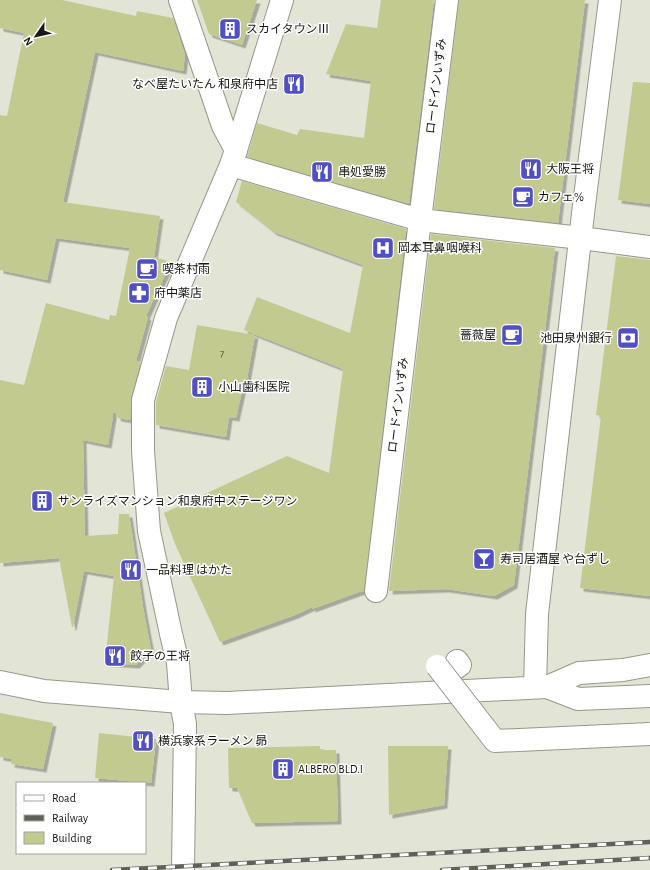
<svg xmlns="http://www.w3.org/2000/svg" width="650" height="870" viewBox="0 0 650 870" font-family="'Alegreya Sans','Noto Sans JP',sans-serif">
<defs>
<filter id="shadow"><feDropShadow dx="3.5" dy="3.5" stdDeviation="0" flood-color="#0004"/></filter>
</defs>
<rect width="100%" height="100%" fill="#e2e4d6"/>
<g fill="#c3ca8f" filter="url(#shadow)">
<path d="M0,0H62L136,16L137,11L173,18L185,55L183,71L95,52L63,202L160,216L154,257L171,262L146,316L148,317L136,361H141L131,397L130,420L118,418L115,412L113,413V416L108,445L83,440L85,536L118,534L119,514H129L143,607L151,650L136,665L105,663L114,576L84,571L73,627H72L59,558L0,563V380L24,385L46,303L109,320L110,315L116,316L130,248L56,238L47,280L0,270V115L7,116L24,33L0,28Z"/>
<path d="M197,0H257L242,45L209,34Z"/>
<path d="M381,0H434L409,204L247,157L257,123L297,135L300,129L364,138L371,81L326,74L346,24L377,28Z"/>
<path d="M459,0H585L558,223L434,209Z"/>
<path d="M633,82L650,83V204L618,200Z"/>
<path d="M242,181L406,229L364,591L359,592L312,609V607L295,615L220,642L175,544L164,513L287,456L329,473L343,369L244,330L257,297L350,333L363,265L274,232L236,202Z"/>
<path d="M431,234L555,248L514,585L494,596L446,589L389,591Z"/>
<path d="M616,256L650,260V596L580,588L601,416L596,415Z"/>
<path d="M197,325L255,335L247,379L245,378L236,418L229,417L226,437L156,425V402L166,366L189,370Z"/>
<path d="M0,713L53,723L43,769L11,764L12,759L0,757Z"/>
<path d="M99,733L156,739L151,783L95,778Z"/>
<path d="M320,746V750H336L338,821L252,823L237,788H229L228,748Z"/>
<path d="M388,746H448L444,805L389,815Z"/>
</g>
<g fill="none" stroke-linecap="round" stroke-linejoin="round">
<g stroke="#96988b" stroke-width="24">
<g id="street">
<path d="M180,0L223,126L236,150"/>
<path d="M231,165L420,220L581,238L650,247"/>
<path d="M376,591L420,220L447,0"/>
<path d="M445,676L460,665L457,661"/>
<path d="M547,687L579,673L623,670L650,665"/>
<path d="M547,687L578,699L650,696"/>
<path d="M183,870L185,724L181,702L178,663L171,634L149,531L143,451V400L166,318L231,165L236,150L282,0"/>
</g>
</g>
<g stroke="#96988b" stroke-width="24">
<g id="secondary">
<path d="M0,682L44,691L181,702L227,703L547,687"/>
<path d="M535,687L537,614L584,205L610,0"/>
</g>
</g>
<use href="#street" stroke="#fff" stroke-width="22"/>
<use href="#secondary" stroke="#fff" stroke-width="22"/>
<g stroke="#5f6159" stroke-width="4.5">
<g id="rail">
<path d="M112,870L650,842"/>
<path d="M442,870L650,858"/>
</g>
</g>
<use href="#rail" stroke="#fff" stroke-width="3" stroke-dasharray="9" stroke-linecap="butt"/>
<g stroke="#96988b" stroke-width="24" stroke-linecap="butt">
<path id="street-bridge" d="M437,666L495,741L650,734"/>
</g>
<use href="#street-bridge" stroke="#fff" stroke-width="22"/>
</g>
<defs>
<g id="building-square" transform="scale(1.15)"><rect x="-9" y="-9" width="18" height="18" rx="4" fill="#514fc5" stroke="#fff"/><path d="M-4-6H4V6H1V3H-1V6H-4ZM-2.5-4.3h1.7v1.8h-1.7ZM.8-4.3h1.7v1.8H.8ZM-2.5-1h1.7V.8h-1.7ZM.8-1h1.7V.8H.8Z" fill="#fff"/></g>
<g id="restaurant-square" transform="scale(1.15)"><rect x="-9" y="-9" width="18" height="18" rx="4" fill="#514fc5" stroke="#fff"/><path d="M-5-6h1v4h1v-4h1v4h1v-4h1v5L-1.5 .5V6h-2V.5L-5-1ZM5-6V6H3V1.5H1.5Q1.5-4 5-6Z" fill="#fff"/></g>
<g id="cafe-square" transform="scale(1.15)"><rect x="-9" y="-9" width="18" height="18" rx="4" fill="#514fc5" stroke="#fff"/><path d="M-5.5-4.5H6V0H3Q3 3.5 0 3.5H-2.5Q-5.5 3.5-5.5 0ZM3-3.2v2h1.7v-2ZM-6 4.5H4V6H-6Z" fill="#fff"/></g>
<g id="hospital-square" transform="scale(1.15)"><rect x="-9" y="-9" width="18" height="18" rx="4" fill="#514fc5" stroke="#fff"/><path d="M-5-5h3v3.5h4V-5h3V5h-3V1.5h-4V5h-3Z" fill="#fff"/></g>
<g id="pharmacy-square" transform="scale(1.15)"><rect x="-9" y="-9" width="18" height="18" rx="4" fill="#514fc5" stroke="#fff"/><path d="M-2-6h4v4h4v4h-4v4h-4v-4h-4v-4h4Z" fill="#fff"/></g>
<g id="bank-square" transform="scale(1.15)"><rect x="-9" y="-9" width="18" height="18" rx="4" fill="#514fc5" stroke="#fff"/><path d="M-6-4H6V4H-6ZM0-2.3a2.3 2.3 0 1 0 0 4.6a2.3 2.3 0 1 0 0-4.6Z" fill="#fff"/></g>
<g id="bar-square" transform="scale(1.15)"><rect x="-9" y="-9" width="18" height="18" rx="4" fill="#514fc5" stroke="#fff"/><path d="M-6-5H6L.8 .8V4.5H3.5V6h-7V4.5H-.8V.8Z" fill="#fff"/></g>
</defs>
<g fill-rule="evenodd">
<use href="#building-square" x="230" y="29"/>
<use href="#restaurant-square" x="294" y="84"/>
<use href="#restaurant-square" x="531" y="169"/>
<use href="#restaurant-square" x="322" y="172"/>
<use href="#cafe-square" x="523" y="197"/>
<use href="#hospital-square" x="383" y="248"/>
<use href="#cafe-square" x="147" y="269"/>
<use href="#pharmacy-square" x="139" y="293"/>
<use href="#cafe-square" x="512" y="335"/>
<use href="#bank-square" x="628" y="338"/>
<use href="#building-square" x="202" y="387"/>
<use href="#building-square" x="42" y="501"/>
<use href="#bar-square" x="484" y="559"/>
<use href="#restaurant-square" x="131" y="570"/>
<use href="#restaurant-square" x="115" y="656"/>
<use href="#restaurant-square" x="143" y="741"/>
<use href="#building-square" x="283" y="769"/>
</g>
<g text-anchor="middle" stroke-width="3" stroke-linejoin="round" paint-order="stroke">
<g font-size="10" fill="#424432">
<text x="222" y="357">7</text>
</g>
<g font-size="12" fill="#171813" stroke="#fff" text-anchor="start">
<text x="246" y="33">スカイタウンⅢ</text>
<text x="278" y="88" text-anchor="end">なべ屋たいたん 和泉府中店</text>
<text x="546" y="173">大阪王将</text>
<text x="338" y="176">串処愛勝</text>
<text x="538" y="201">カフェ%</text>
<text x="398" y="252">岡本耳鼻咽喉科</text>
<text x="162" y="273">喫茶村雨</text>
<text x="154" y="297">府中薬店</text>
<text x="496" y="339" text-anchor="end">薔薇屋</text>
<text x="612" y="342" text-anchor="end">池田泉州銀行</text>
<text x="218" y="391">小山歯科医院</text>
<text x="58" y="505">サンライズマンション和泉府中ステージワン</text>
<text x="500" y="563">寿司居酒屋 や台ずし</text>
<text x="146" y="574">一品料理 はかた</text>
<text x="130" y="660">餃子の王将</text>
<text x="158" y="745">横浜家系ラーメン 昴</text>
<text x="298" y="773">ALBERO BLD.I</text>
</g>
<g font-size="12" fill="#171813" stroke="#fff">
<text transform="translate(436 86) rotate(-83)" y="4">ロードインいずみ</text>
<text transform="translate(398 405) rotate(-83)" y="4">ロードインいずみ</text>
</g>
</g>
<rect x="16" y="782" width="130" height="72" fill="#ffffff" stroke="#a2a3a1"/>
<rect x="24" y="795" width="20" height="6" fill="#ffffff" stroke="#a2a3a1"/>
<text x="52" y="802" font-size="12" fill="#171813">Road</text>
<rect x="24" y="815" width="20" height="6" fill="#5f6159" stroke="#a2a3a1"/>
<text x="52" y="822" font-size="12" fill="#171813">Railway</text>
<rect x="24" y="832" width="20" height="12" fill="#c3ca8f" stroke="#a2a3a1"/>
<text x="52" y="842" font-size="12" fill="#171813">Building</text>
<g transform="translate(36 36) rotate(236)" stroke="#ffffff" stroke-width="3" paint-order="stroke">
<path d="M0-3L7 15L0 10L-7 15Z" fill="#171813"/>
<text y="-6" font-size="11" font-weight="bold" text-anchor="middle" fill="#171813">N</text>
</g>
</svg>
